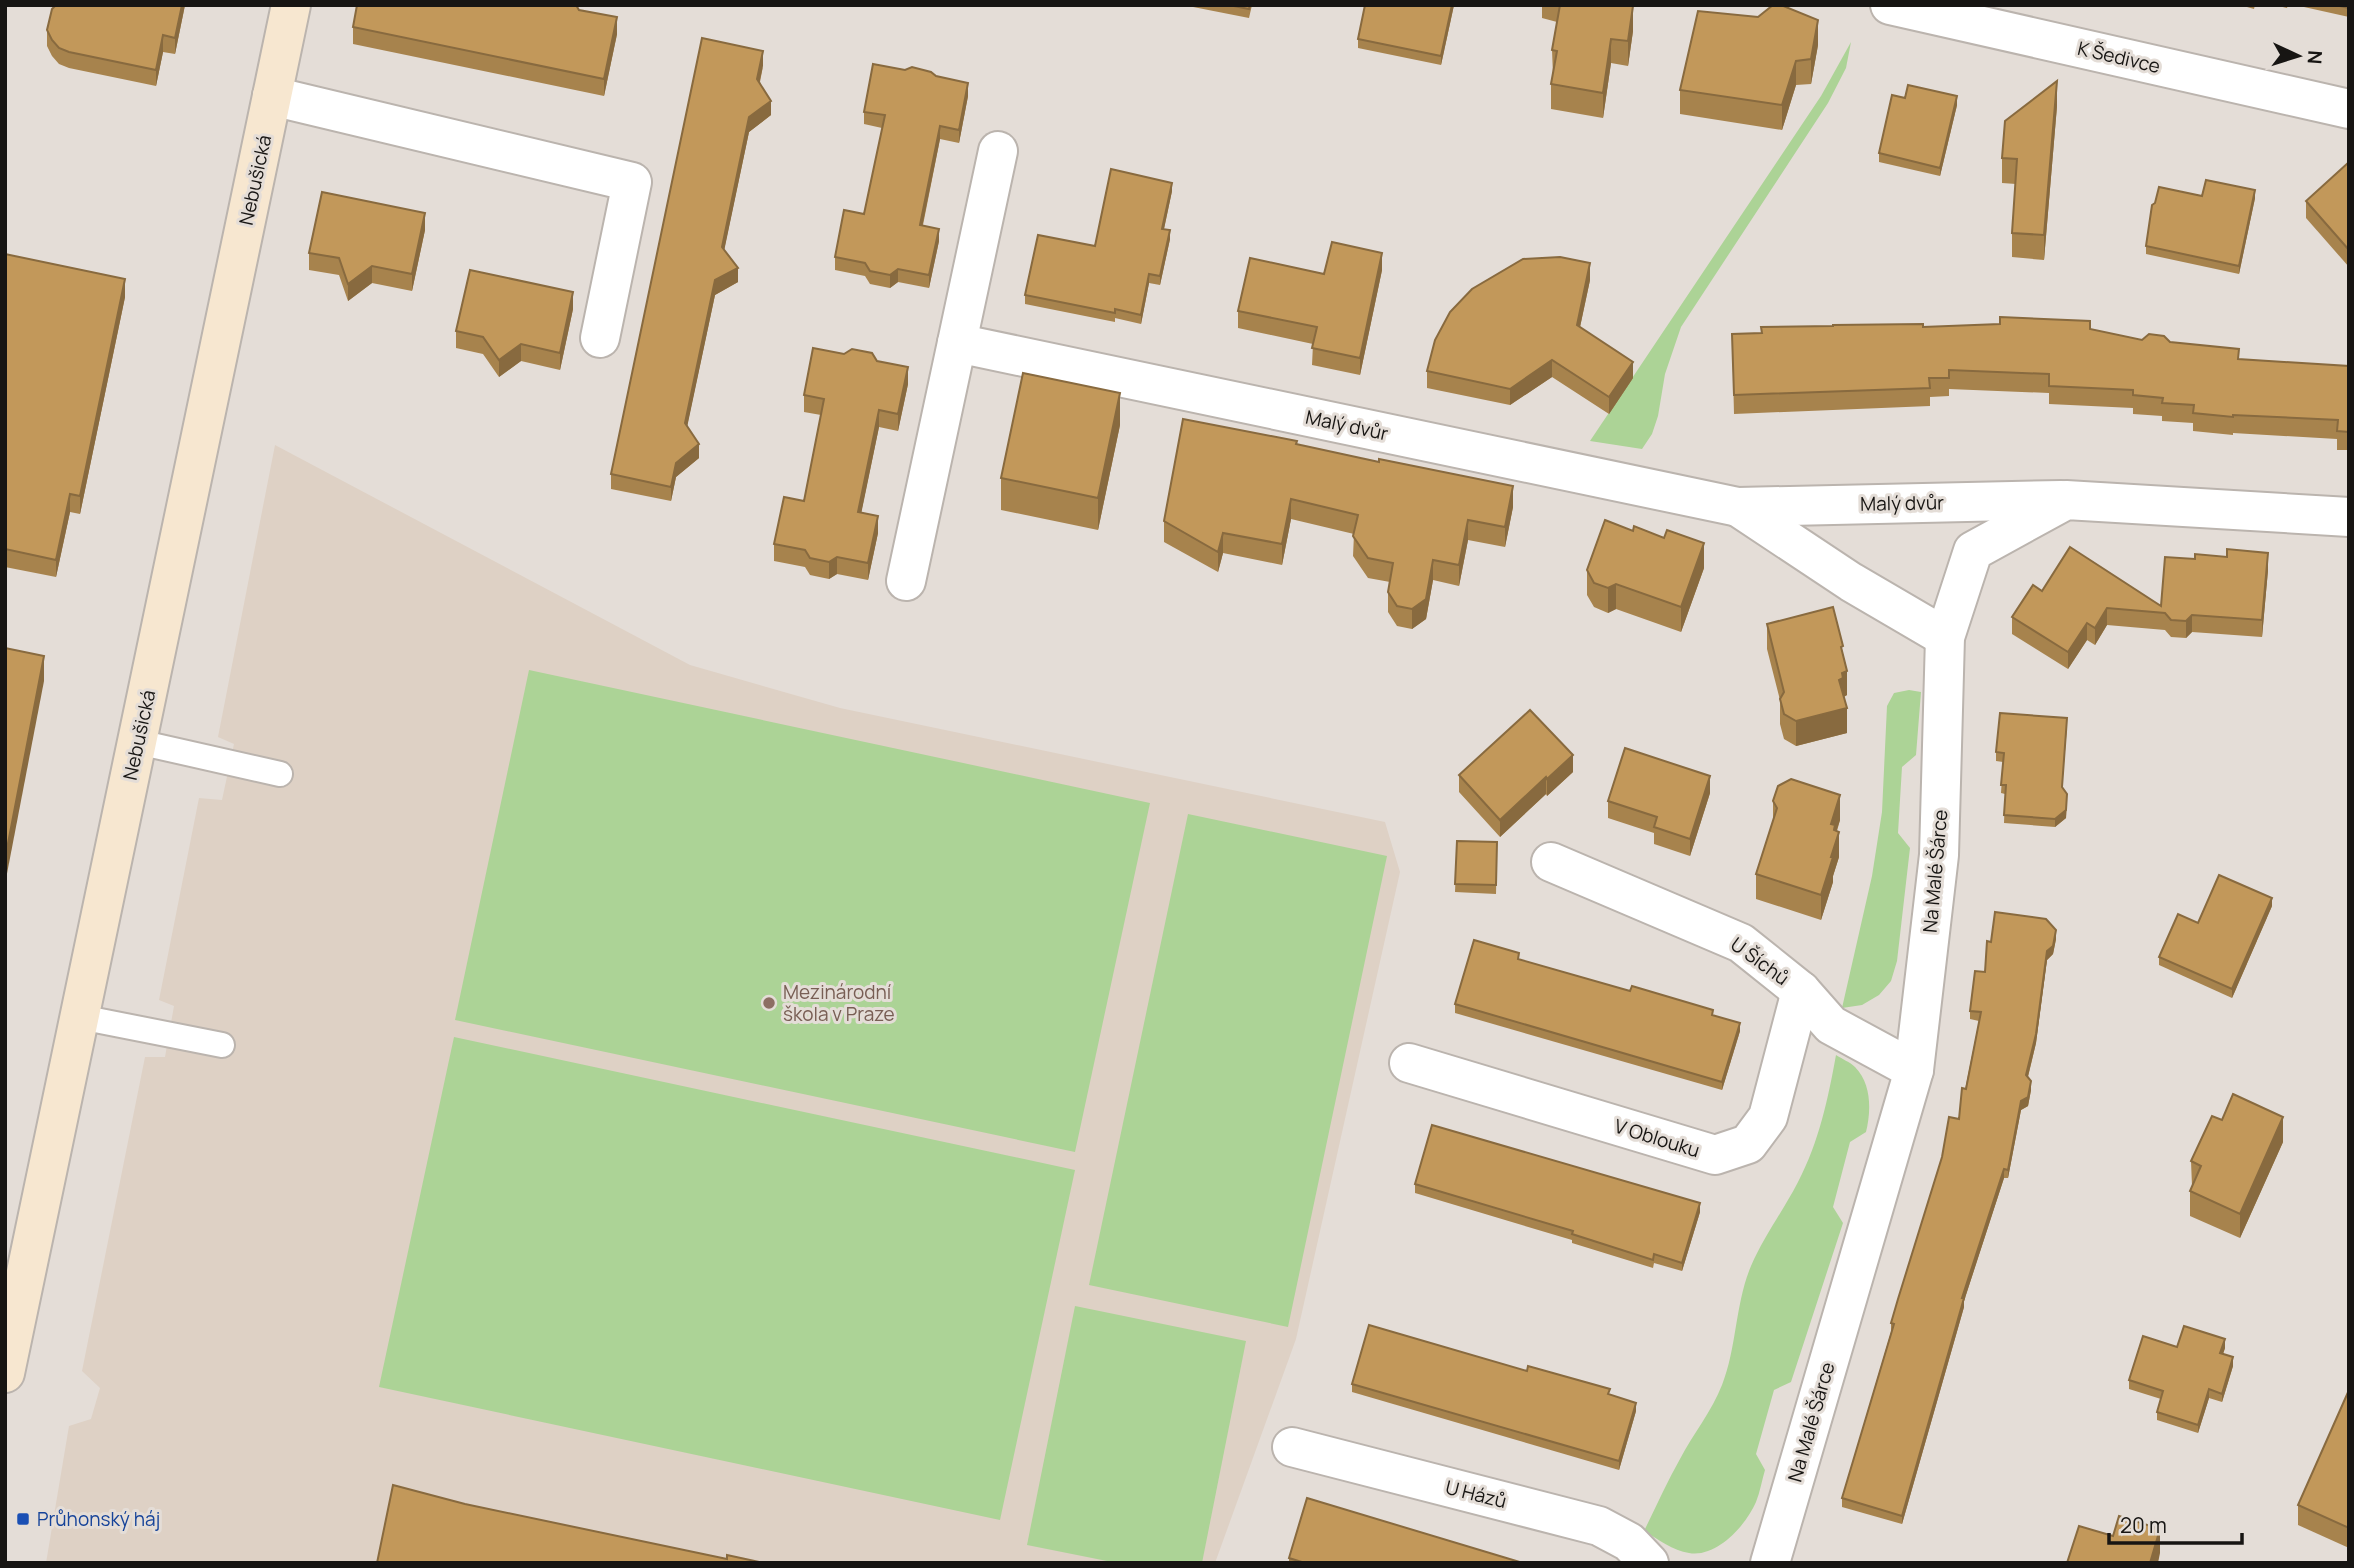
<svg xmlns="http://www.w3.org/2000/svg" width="2354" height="1568" viewBox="0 0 2354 1568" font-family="Manrope,sans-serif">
<rect width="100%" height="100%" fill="#e4ddd7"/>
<path fill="#ded1c5" d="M275,445L690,665L840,708L1385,822L1400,872L1296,1339L1215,1563H46L69,1426L91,1419L100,1388L82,1371L145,1057H165L174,1006L159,1000L199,798L222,800L234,744L218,737Z"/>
<g fill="#acd396">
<path d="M1851,42L1846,68L1828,103L1681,327L1665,374L1658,416L1652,434L1642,449L1590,441L1821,96Z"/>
<path d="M529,670L1150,803L1075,1152L455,1020Z"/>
<path d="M1909,690L1921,692L1916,755L1902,767L1898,833L1910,848L1897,961L1891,981L1879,995L1862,1005L1842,1008L1872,876L1882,812L1887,706L1894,693Z"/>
<path d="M1188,814L1387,856L1288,1327L1089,1285Z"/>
<path d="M454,1037L1075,1170L1000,1520L379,1387Z"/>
<path d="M1836,1055C1842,1059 1850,1062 1855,1067C1872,1084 1871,1112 1866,1132L1850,1142L1833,1207L1843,1223L1791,1382L1774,1390L1756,1454L1765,1470C1762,1480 1760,1492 1756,1502C1746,1525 1717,1558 1689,1553C1673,1551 1658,1539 1644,1531C1656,1507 1667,1482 1680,1459C1693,1434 1712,1411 1722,1385C1737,1347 1735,1304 1751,1266C1764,1236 1783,1211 1798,1182C1819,1142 1828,1099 1836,1055Z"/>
<path d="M1075,1306L1246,1341L1202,1563H1117L1027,1545Z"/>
</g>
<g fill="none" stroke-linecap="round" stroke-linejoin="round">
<g stroke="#bbb4ae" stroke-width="28">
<g id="lane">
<path d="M138,742L280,774"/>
<path d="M80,1017L222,1045"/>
</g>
</g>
<g stroke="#bbb4ae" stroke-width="42">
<g id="street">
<path d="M1890,5L2349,109"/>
<path d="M272,96L632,182L600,338"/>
<path d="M957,343L1738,507L2061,500"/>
<path d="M1738,507L1851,582L1945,637"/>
<path d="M906,581L998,151"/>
<path d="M1551,862L1741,943L1801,991L1831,1025L1914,1070"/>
<path d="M1409,1063L1715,1155L1748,1144L1768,1117L1801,991"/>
<path d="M1292,1447L1599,1526L1629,1542L1649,1563"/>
<path d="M1770,1563L1914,1070L1939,855L1945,637L1973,551L2066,500L2349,517"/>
</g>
</g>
<g stroke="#bbb4ae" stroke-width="42">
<path id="secondary" d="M5,1373L291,5"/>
</g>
<use href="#lane" stroke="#fff" stroke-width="24"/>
<use href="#street" stroke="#fff" stroke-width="38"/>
<use href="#secondary" stroke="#f7e7d0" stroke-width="38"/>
</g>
<g fill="#a7834d">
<path d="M56,5H185L175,54L163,52L156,86L69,68L59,64L52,56L47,46V30Z"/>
<path d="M1183,5H1252L1249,18Z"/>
<path d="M1454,5L1441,65L1358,48V39Z"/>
<path d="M1542,5H1625L1633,31L1628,66L1611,63L1603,118L1551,109V84L1553,75L1552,50L1557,22L1542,18Z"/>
<path d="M2240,5H2255L2254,9Z"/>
<path d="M2274,5H2288L2287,8Z"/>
<path d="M2295,5H2349V17Z"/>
<path d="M579,10L617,34L604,96L353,44V27Z"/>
<path d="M1818,45L1811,84L1796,85L1782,130L1680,114V90Z"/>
<path d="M763,66L760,82L771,115L749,132L724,250L738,282L715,295L687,426L699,458L676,477L671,501L611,489V474Z"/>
<path d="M936,76L968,96L959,143L940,139L923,225L939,241L929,288L898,282L890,288L870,284L865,276L835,270V257L864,214L882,128L864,124V112Z"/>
<path d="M1905,98L1957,105L1940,176L1879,162V153Z"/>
<path d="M2057,106L2044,260L2012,257V233L2016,184L2002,183V158Z"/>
<path d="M2349,162V267L2306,218V201Z"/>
<path d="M1172,191L1164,229L1170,239L1160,285L1149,283L1141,324L1115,318V322L1025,304V295Z"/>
<path d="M2255,198L2239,274L2146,254V246Z"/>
<path d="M425,230L412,291L372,283L348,301L339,275L309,270V253Z"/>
<path d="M5,254L125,297L80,514L70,512L56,577L5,567Z"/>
<path d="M1382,270L1360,375L1312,365L1313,344L1238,328V311L1324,274Z"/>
<path d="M1590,280L1580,327L1633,378L1609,414L1552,377L1510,405L1427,388V371Z"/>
<path d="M573,309L560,370L521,361L499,377L483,354L456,348V331Z"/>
<path d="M1923,327L2090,330L2142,340L2170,342L2239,359L2349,366V450H2337V439L2233,433V435L2193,431V423L2162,421V416L2133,414V408L2049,404V393L1949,389V396L1930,397V406L1734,414L1732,334Z"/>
<path d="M877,361L908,384L898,431L879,427L861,513L878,533L868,580L837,574L829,579L810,575L805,567L774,561V544L804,501L821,415L804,412V395Z"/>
<path d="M1120,425L1098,530L1001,510V478Z"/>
<path d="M1297,444L1513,507L1505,547L1468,540L1459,586L1433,580L1426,619L1412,629L1397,626L1388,612V592L1390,582L1368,578L1353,556L1354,534L1291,519L1282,565L1223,553L1218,572L1164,542V521Z"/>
<path d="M1704,568L1681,632L1616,609L1608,613L1594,607L1587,595V570Z"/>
<path d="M2268,570L2262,637L2192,632L2186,638L2171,637L2165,630L2107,625L2095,645L2087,640L2068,669L2012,634V617L2042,591L2161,606Z"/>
<path d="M1767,624L1843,654L1847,695L1844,697L1847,733L1796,746L1784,739L1780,724V700L1767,649Z"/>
<path d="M2067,727L2062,788L2067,803L2066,818L2055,827L2004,823L2005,794L2001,793L2003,762L1996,761V752Z"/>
<path d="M1573,772L1547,796L1546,794L1500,837L1459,792V775Z"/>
<path d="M1710,793L1690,856L1654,844V833L1608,818V801Z"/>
<path d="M1773,801L1840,820L1837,831L1839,857L1833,876V882L1821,920L1756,899V874L1773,820Z"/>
<path d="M1457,841L1497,842L1496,894L1455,892Z"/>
<path d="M2272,906L2232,998L2159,965V957L2198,923Z"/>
<path d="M2056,939L2053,954L2047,960L2036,1043L2028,1077L2031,1090L2028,1106L2021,1110L2008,1178H2004L1964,1301V1307L1902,1524L1842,1507V1498L1891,1332V1323L1959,1119L1979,1021L1970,1019V1011L1985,972L1991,942Z"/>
<path d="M1519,960L1713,1015L1740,1031L1722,1090L1455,1013V1004Z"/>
<path d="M2222,1120L2283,1142L2240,1238L2190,1216V1191L2192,1186L2191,1161Z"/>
<path d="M1415,1184L1700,1212L1682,1271L1654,1263L1653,1268L1572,1243V1240L1415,1193Z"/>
<path d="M2177,1347L2225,1348L2223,1354L2233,1366L2222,1402L2209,1398L2198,1433L2157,1420V1412L2161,1399L2129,1389V1380Z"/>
<path d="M1352,1384L1610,1395L1636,1411L1619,1470L1352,1392Z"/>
<path d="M2349,1390V1548L2298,1525V1505Z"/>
<path d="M1289,1558L1523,1563H1289Z"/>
</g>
<g fill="#886a3f">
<path d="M182,5H185L175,54V38Z"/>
<path d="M1452,5H1454L1441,65V56Z"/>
<path d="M1633,6V31L1628,66V41Z"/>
<path d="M617,17V34L604,96V79Z"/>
<path d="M1818,20V45L1811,84V59Z"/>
<path d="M163,35V52L156,86V70Z"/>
<path d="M1611,39V63L1603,118V93Z"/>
<path d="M763,51V66L757,93V79Z"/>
<path d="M1796,61V85L1782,130V105Z"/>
<path d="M2057,81V106L2044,260V235Z"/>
<path d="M968,83V96L959,143V130Z"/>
<path d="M1957,96V105L1940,176V168Z"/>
<path d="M771,101V115L749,132L722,261V247L749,117Z"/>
<path d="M940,126V139L920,237V225Z"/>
<path d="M1172,183V191L1162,238V229Z"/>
<path d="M2255,190V198L2239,274V266Z"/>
<path d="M425,213V230L412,291V274Z"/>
<path d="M939,229V241L929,288V275Z"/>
<path d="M1170,230V239L1160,285V276Z"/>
<path d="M1382,253V270L1360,375V358Z"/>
<path d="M1590,263V280L1577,341V325Z"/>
<path d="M372,266V283L348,301V284Z"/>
<path d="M738,268V282L715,295L685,437V423L715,280Z"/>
<path d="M898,269V282L890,288V275Z"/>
<path d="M1149,274V283L1141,324V315Z"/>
<path d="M125,279V297L80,514V496Z"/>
<path d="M573,292V309L560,370V353Z"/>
<path d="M521,344V361L499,377V360Z"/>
<path d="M1552,360V377L1510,405V389Z"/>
<path d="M1633,362V378L1609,414V397Z"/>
<path d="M908,367V384L898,431V414Z"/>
<path d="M1120,393V425L1098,530V498Z"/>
<path d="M879,410V427L858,529V512Z"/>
<path d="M699,444V458L676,477L671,501V487L676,463Z"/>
<path d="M1513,486V507L1505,547V527Z"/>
<path d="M70,494V512L56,577V560Z"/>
<path d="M1291,499V519L1282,565V544Z"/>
<path d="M878,516V533L868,580V563Z"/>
<path d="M1468,520V540L1459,586V565Z"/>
<path d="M1223,533V553L1218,572V552Z"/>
<path d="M1704,543V568L1681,632V607Z"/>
<path d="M2268,553V570L2262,637V620Z"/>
<path d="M837,557V574L829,579V562Z"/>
<path d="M1433,560V580L1426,619L1412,629V609Z"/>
<path d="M1616,584V609L1608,613V588Z"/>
<path d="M2107,608V625L2095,645V628Z"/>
<path d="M2192,615V632L2186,638V621Z"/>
<path d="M2087,623V640L2068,669V652Z"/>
<path d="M44,656V681L5,884V859Z"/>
<path d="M1847,671V695L1843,697L1839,680L1842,673Z"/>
<path d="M1847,708V733L1796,746V721Z"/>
<path d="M1573,755V772L1547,796V779Z"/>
<path d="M1710,776V793L1690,856V839Z"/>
<path d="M1546,777V794L1500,837V820Z"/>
<path d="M2067,794L2066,818L2055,827V819Z"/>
<path d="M1840,795V820L1835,835L1839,832V857L1833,876V882L1821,920V895L1831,824Z"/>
<path d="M2272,898V906L2232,998V989Z"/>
<path d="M2056,930V939L2053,954L2047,960L2036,1043L2026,1084V1075L2047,951Z"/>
<path d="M1740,1023V1031L1722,1090V1082Z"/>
<path d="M2031,1081V1090L2028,1106L2021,1110L2008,1178V1170L2021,1101Z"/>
<path d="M2283,1117V1142L2240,1238V1214Z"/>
<path d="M2004,1169V1178L1964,1301V1307L1902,1524V1516L1962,1298Z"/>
<path d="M1700,1203V1212L1682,1271V1263Z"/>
<path d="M2225,1339V1348L2220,1362V1353Z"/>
<path d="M2233,1357V1366L2222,1402V1394Z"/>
<path d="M2209,1389V1398L2198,1433V1425Z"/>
<path d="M1636,1403V1411L1619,1470V1461Z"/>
<path d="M2160,1529V1553L2158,1563H2150Z"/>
</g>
<g fill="#c2985a" stroke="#886a3f" stroke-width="2">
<path d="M56,5H182L175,38L163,35L156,70L69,52L59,48L52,40L47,30L52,9Z"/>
<path d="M357,5H576L579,10L617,17L604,79L353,27Z"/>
<path d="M1229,5H1250L1249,9Z"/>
<path d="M1365,5H1452L1441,56L1358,39Z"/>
<path d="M1560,5H1625L1633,6L1628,41L1611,39L1603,93L1551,84L1557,51L1552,50Z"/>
<path d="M1773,5H1781L1818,20L1811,59L1796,61L1782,105L1680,90L1698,11L1758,17Z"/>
<path d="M2335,5H2349V8Z"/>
<path d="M702,38L763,51L757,79L771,101L749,117L722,247L738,268L715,280L685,423L699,444L676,463L671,487L611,474Z"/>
<path d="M873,64L905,70L912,67L931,72L936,76L968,83L959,130L940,126L920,225L939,229L929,275L898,269L890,275L870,271L865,263L835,257L844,210L864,214L875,162L885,115L864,112Z"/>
<path d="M2057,81L2044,235L2012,233L2017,159L2002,158L2005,121Z"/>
<path d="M1908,85L1957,96L1940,168L1879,153L1892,95L1905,98Z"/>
<path d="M2349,162V250L2306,201Z"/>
<path d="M1111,169L1172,183L1162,229L1170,230L1160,276L1149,274L1141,315L1115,309V313L1025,295L1038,235L1095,246Z"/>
<path d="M2206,180L2255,190L2239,266L2146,246L2152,205L2155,203L2159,187L2202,196Z"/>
<path d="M322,192L425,213L412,274L372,266L348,284L339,258L309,253Z"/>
<path d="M1332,242L1382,253L1360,358L1312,348L1317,327L1238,311L1250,258L1324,274Z"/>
<path d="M5,254L125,279L80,496L70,494L56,560L5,549Z"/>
<path d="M1560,257L1590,263L1577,325L1633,362L1609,397L1552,360L1510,389L1427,371L1435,340L1450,312L1472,289L1523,259Z"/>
<path d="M470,270L573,292L560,353L521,344L499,360L483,337L456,331Z"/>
<path d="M2000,317L2090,321V329L2142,340L2149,334L2164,336L2170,342L2239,349L2238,359L2349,366V432L2337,431L2338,420L2233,415V417L2193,413L2194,405L2162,403L2163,398L2133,395V390L2049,386V374L1949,370V378H1929L1930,388L1734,395L1732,334L1762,333L1761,327L1833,326V325L1923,324V327L2000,324Z"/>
<path d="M813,348L844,354L852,349L872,353L877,361L908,367L898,414L879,410L858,512L878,516L868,563L837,557L829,562L810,558L805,550L774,544L784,497L804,501L824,399L804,395Z"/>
<path d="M1023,373L1120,393L1098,498L1001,478Z"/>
<path d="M1183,419L1297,441L1296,444L1379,462V459L1513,486L1505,527L1468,520L1459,565L1433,560L1426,599L1412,609L1397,606L1388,592L1393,563L1368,558L1353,536L1358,515L1291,499L1282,544L1223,533L1218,552L1164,521Z"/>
<path d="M1605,520L1633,531L1634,526L1664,538L1667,530L1704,543L1681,607L1616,584L1608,588L1594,583L1587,570Z"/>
<path d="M2070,547L2161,606L2165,557L2195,559V554L2227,557V549L2268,553L2262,620L2192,615L2186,621L2171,620L2165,613L2107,608L2095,628L2087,623L2068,652L2012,617L2033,585L2042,591Z"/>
<path d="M1833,607L1843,646L1841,647L1847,671L1842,673L1843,678L1839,680L1847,708L1796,721L1784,714L1780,699L1784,692L1767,624Z"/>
<path d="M5,648L44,656L5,859Z"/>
<path d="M1530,710L1573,755L1547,779L1546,777L1500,820L1459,775Z"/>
<path d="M2000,713L2067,718L2062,787L2067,794L2066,810L2055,819L2004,815L2006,785H2001L2004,753L1996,752Z"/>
<path d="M1625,748L1710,776L1690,839L1654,827L1657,817L1608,801Z"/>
<path d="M1791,779L1840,795L1831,824L1835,825L1834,830L1839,832L1831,857H1833L1821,895L1756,874L1777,808L1773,801L1778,786Z"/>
<path d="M1457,841L1497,842L1496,885L1455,884Z"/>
<path d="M2219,875L2272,898L2232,989L2159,957L2178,914L2198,923Z"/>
<path d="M1995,912L2046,919L2056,930L2053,946L2047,951L2036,1034L2026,1075L2031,1081L2028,1097L2021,1101L2008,1170L2004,1169L1962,1298H1964L1902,1516L1842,1498L1894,1324L1891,1323L1898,1299L1942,1157L1949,1117L1959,1119L1962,1088L1966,1089L1981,1012L1970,1011L1975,971L1985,972L1987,941L1991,942Z"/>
<path d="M1474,940L1519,953L1518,959L1630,991L1632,986L1713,1010L1712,1015L1740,1023L1722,1082L1455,1004Z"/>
<path d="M2233,1094L2283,1117L2240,1214L2190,1191L2201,1166L2191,1161L2212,1116L2222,1120Z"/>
<path d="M1432,1125L1700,1203L1682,1263L1654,1254L1653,1260L1572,1234L1573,1231L1415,1184Z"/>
<path d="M1369,1325L1527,1371L1528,1366L1610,1389L1608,1394L1636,1403L1619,1461L1352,1384Z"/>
<path d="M2184,1326L2225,1339L2220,1353L2233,1357L2222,1394L2209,1389L2198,1425L2157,1412L2163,1391L2129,1380L2143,1336L2177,1347Z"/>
<path d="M2349,1390V1528L2298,1505Z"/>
<path d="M393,1485L465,1504L727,1559V1555L764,1563H377Z"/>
<path d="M1307,1498L1523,1563H1305L1289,1558Z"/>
<path d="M2119,1516L2160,1529L2150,1563H2067L2079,1526L2113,1536Z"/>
</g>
<circle fill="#8d6e63" stroke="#e4ddd7" stroke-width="2.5" cx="769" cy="1003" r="7"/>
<rect fill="#1a4fb4" stroke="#e4ddd7" stroke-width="2.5" x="16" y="1512" width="14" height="14" rx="3.5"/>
<g text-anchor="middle" stroke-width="6" stroke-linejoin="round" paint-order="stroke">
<g font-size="19" fill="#171513" stroke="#e4ddd7">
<text transform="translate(2119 57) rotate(13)" y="7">K Šedivce</text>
<text transform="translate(255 180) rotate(-78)" y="7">Nebušická</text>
<text transform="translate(1347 425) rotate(12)" y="7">Malý dvůr</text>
<text transform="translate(1902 503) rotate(-1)" y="7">Malý dvůr</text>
<text transform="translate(139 735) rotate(-78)" y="7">Nebušická</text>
<text transform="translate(1935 871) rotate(-85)" y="7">Na Malé Šárce</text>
<text transform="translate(1760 961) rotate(36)" y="7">U Šíchů</text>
<text transform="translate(1657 1138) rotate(17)" y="7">V Oblouku</text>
<text transform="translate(1811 1422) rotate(-74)" y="7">Na Malé Šárce</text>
<text transform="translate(1476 1494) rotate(14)" y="7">U Házů</text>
</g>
<g font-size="19" fill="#785e54" stroke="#e4ddd7" text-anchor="start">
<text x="783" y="999">Mezinárodní<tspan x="783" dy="22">škola v Praze</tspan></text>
</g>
<g font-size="19" fill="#164399" stroke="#e4ddd7" text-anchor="start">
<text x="37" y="1526">Průhonský háj</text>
</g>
</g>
<rect width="2354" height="1568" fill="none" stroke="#171513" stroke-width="14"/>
<g transform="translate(2298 56) rotate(94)" stroke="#e4ddd7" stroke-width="5" paint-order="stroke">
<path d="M0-5L12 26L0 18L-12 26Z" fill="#171513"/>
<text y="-10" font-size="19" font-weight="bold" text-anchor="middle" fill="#171513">N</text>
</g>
<path d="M2109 1533v10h133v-10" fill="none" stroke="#171513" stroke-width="3.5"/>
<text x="2120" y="1533" font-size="21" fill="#171513" stroke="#e4ddd7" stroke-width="5" paint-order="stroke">20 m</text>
</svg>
